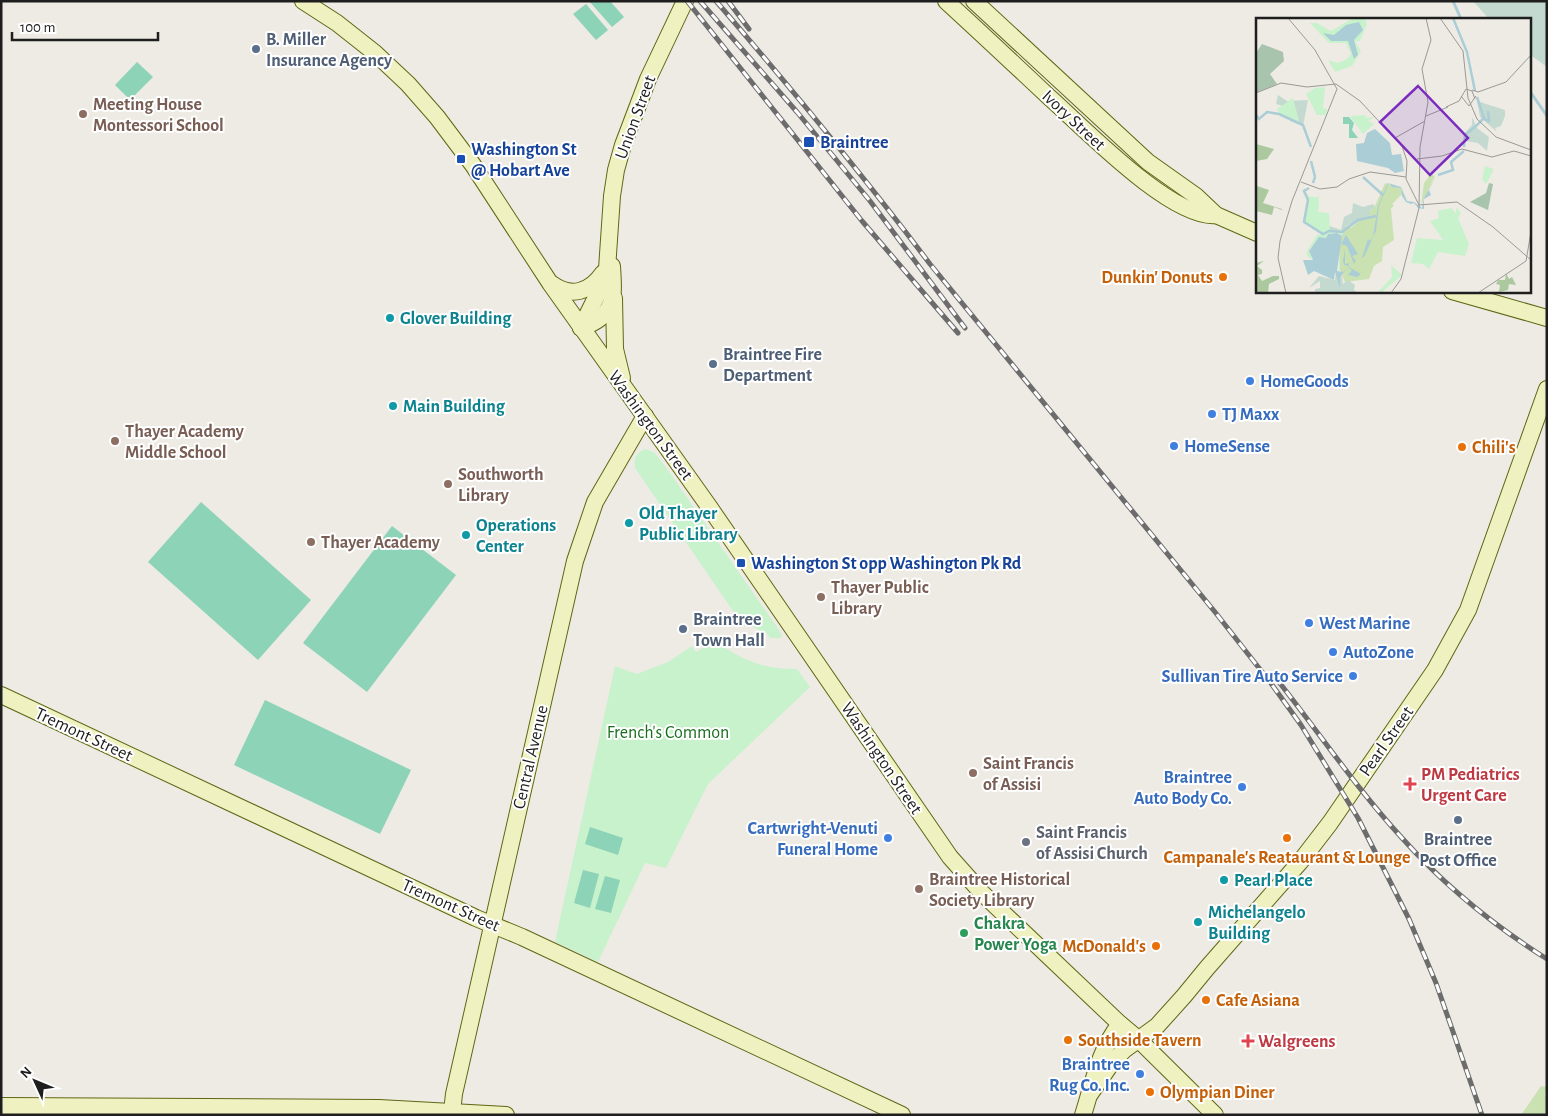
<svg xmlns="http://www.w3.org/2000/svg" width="1548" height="1116" viewBox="0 0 1548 1116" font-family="'Alegreya Sans',sans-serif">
<rect width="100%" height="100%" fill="#eeebe5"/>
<path fill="#cae2b2" d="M1541,1086L1547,1087L1545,1095L1547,1097V1115H1521Z"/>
<path fill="#c4dad0" d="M1473,1H1547V67L1529,54V19H1489Z"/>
<g fill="#c8f2cb">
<path d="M646,449L655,453L670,473L779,630L782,636L780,638H770L767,634L745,623L733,611L635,468C633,459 637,451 646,449Z"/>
<path d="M714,641C743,660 762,669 797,669L810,687L708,784L666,868L645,863L598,962L555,942L615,666L637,674L668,662L692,646L696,652Z"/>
</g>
<g fill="#8dd3b7">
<path d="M589,1H610L624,17L612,27Z"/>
<path d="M586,4L608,30L596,40L573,14Z"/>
<path d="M137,62L153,77L130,100L115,85Z"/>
<path d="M201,502L311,600L258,660L148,562Z"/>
<path d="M392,526L456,575L367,692L303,643Z"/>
<path d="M265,700L411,770L380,834L234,765Z"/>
<path d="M590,827L623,838L618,855L585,844Z"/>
<path d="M583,870L599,874L590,908L574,903Z"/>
<path d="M605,876L620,880L611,913L595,909Z"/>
</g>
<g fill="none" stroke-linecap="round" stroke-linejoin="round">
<g stroke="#abcdd6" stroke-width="3">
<path d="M1453,1L1461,19"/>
<path d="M1529,90L1547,116"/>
</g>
<g stroke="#5f6713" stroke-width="18">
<g id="secondary">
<path d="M303,1L337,23L375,53L408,84L437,117L473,165L550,283L710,508L950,857L982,893L1120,1024L1138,1039L1215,1115"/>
<path d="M946,1C981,33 1015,65 1049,97C1082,126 1172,220 1216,215"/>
<path d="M974,1L1148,162L1196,196L1216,215L1257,233"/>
<path d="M552,284C571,298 590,292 603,273"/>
<path d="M1452,291L1547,318"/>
<path d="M614,298L615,349L622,378"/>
<path d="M581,328L603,283L607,269L612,196L616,170L623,145L648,79L685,1"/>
<path d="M581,328C616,316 614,298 612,266"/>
<path d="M1,695L476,918L522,937L902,1115"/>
<path d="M1090,1094L1111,1064L1124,1050L1157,1026L1184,996L1207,968L1300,862L1330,823L1435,670L1468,610L1547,389"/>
<path d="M1,1106L379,1108L506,1115"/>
<path d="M452,1112L454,1094L575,561L595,502L645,416"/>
<path d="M1083,1115C1093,1084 1099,1050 1120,1024"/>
</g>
</g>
<use href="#secondary" stroke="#eff1c0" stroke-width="16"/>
<g stroke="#6c6c6c" stroke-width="5">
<g id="rail">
<path d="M687,1L862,221L958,333"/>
<path d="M700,1L797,112L870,201L965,328"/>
<path d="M716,1C790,87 862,174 930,264L1215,612L1270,682L1301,725L1358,818L1409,919L1436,983L1482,1115"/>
<path d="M728,1L749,29"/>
<path d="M1275,677C1318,731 1356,788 1402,838C1444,885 1493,925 1547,959"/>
</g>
</g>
<use href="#rail" stroke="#fff" stroke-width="3" stroke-dasharray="9" stroke-linecap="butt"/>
</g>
<g fill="#5c6f8a" stroke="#fff" stroke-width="2">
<circle cx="256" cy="49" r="5"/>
<circle cx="713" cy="364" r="5"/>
<circle cx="683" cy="629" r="5"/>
<circle cx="1458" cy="820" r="5"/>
</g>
<g fill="#8d6e63" stroke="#fff" stroke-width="2">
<circle cx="83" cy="114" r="5"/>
<circle cx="115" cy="441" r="5"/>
<circle cx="448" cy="484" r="5"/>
<circle cx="311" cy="542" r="5"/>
<circle cx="821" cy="597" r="5"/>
<circle cx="973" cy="773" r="5"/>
<circle cx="919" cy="889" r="5"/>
</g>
<g fill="#1a4fb4" stroke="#fff" stroke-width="2">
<rect x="803" y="136" width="12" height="12" rx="2.5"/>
<rect x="456" y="154" width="10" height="10" rx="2.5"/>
<rect x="736" y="558" width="10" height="10" rx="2.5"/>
</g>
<g fill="#e8710a" stroke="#fff" stroke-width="2">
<circle cx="1223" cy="277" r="5"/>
<circle cx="1462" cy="447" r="5"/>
<circle cx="1287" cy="838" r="5"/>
<circle cx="1156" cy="946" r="5"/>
<circle cx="1206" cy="1000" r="5"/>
<circle cx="1068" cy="1040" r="5"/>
<circle cx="1150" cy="1092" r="5"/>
</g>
<g fill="#0f9aa8" stroke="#fff" stroke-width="2">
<circle cx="390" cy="318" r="5"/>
<circle cx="393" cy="406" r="5"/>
<circle cx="629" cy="523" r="5"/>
<circle cx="466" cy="535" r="5"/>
<circle cx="1224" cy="880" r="5"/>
<circle cx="1198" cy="922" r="5"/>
</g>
<g fill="#3f7fe0" stroke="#fff" stroke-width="2">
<circle cx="1250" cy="381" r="5"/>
<circle cx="1212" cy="414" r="5"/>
<circle cx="1174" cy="446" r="5"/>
<circle cx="1309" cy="623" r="5"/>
<circle cx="1333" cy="652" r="5"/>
<circle cx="1353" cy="676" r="5"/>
<circle cx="1242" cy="787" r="5"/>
<circle cx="888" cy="838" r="5"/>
<circle cx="1140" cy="1074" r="5"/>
</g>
<g fill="#e0444e" stroke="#fff" stroke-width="2">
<path d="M1407.5 776.5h5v5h5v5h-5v5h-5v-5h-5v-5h5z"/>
<path d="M1245.5 1033.5h5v5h5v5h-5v5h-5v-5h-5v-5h5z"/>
</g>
<circle fill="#6b7280" stroke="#fff" stroke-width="2" cx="1026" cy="842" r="5"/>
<circle fill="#2e9e5b" stroke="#fff" stroke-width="2" cx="964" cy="933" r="5"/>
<g text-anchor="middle" stroke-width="4" stroke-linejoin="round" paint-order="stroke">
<g font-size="18" font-weight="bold" fill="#4e5e75" stroke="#fff" text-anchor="start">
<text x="266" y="45">B. Miller<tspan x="266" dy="21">Insurance Agency</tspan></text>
<text x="723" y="360">Braintree Fire<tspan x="723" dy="21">Department</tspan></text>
<text x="693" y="625">Braintree<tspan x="693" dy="21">Town Hall</tspan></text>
<text x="1458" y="845" text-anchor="middle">Braintree<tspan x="1458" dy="21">Post Office</tspan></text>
</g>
<g font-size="18" font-weight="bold" fill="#785e54" stroke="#fff" text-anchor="start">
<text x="93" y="110">Meeting House<tspan x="93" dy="21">Montessori School</tspan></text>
<text x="125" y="437">Thayer Academy<tspan x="125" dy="21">Middle School</tspan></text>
<text x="458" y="480">Southworth<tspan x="458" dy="21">Library</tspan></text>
<text x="321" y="548">Thayer Academy</text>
<text x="831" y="593">Thayer Public<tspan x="831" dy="21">Library</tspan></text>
<text x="983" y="769">Saint Francis<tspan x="983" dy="21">of Assisi</tspan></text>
<text x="929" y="885">Braintree Historical<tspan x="929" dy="21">Society Library</tspan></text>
</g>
<g font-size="18" fill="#1e1e1e" stroke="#fff">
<text transform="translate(635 117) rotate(-70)" y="6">Union Street</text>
<text transform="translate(1074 120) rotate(43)" y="6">Ivory Street</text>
<text transform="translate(651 425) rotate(54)" y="6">Washington Street</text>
<text transform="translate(84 734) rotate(25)" y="6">Tremont Street</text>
<text transform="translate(1386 741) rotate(-55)" y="6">Pearl Street</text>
<text transform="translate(530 757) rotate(-77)" y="6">Central Avenue</text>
<text transform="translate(882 758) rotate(56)" y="6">Washington Street</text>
<text transform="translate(451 905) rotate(24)" y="6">Tremont Street</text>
</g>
<g font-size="18" font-weight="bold" fill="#164399" stroke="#fff" text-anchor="start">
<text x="820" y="148">Braintree</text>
<text x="471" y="155">Washington St<tspan x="471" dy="21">@ Hobart Ave</tspan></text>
<text x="751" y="569">Washington St opp Washington Pk Rd</text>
</g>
<g font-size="18" font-weight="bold" fill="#c56008" stroke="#fff" text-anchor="start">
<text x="1213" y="283" text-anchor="end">Dunkin' Donuts</text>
<text x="1472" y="453">Chili's</text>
<text x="1287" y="863" text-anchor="middle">Campanale's Reataurant &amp; Lounge</text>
<text x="1146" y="952" text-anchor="end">McDonald's</text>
<text x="1216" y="1006">Cafe Asiana</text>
<text x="1078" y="1046">Southside Tavern</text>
<text x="1160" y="1098">Olympian Diner</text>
</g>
<g font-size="18" font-weight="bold" fill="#0d838f" stroke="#fff" text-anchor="start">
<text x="400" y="324">Glover Building</text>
<text x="403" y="412">Main Building</text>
<text x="639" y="519">Old Thayer<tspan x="639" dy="21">Public Library</tspan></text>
<text x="476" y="531">Operations<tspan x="476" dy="21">Center</tspan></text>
<text x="1234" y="886">Pearl Place</text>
<text x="1208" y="918">Michelangelo<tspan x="1208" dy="21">Building</tspan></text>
</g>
<g font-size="18" font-weight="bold" fill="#366cbe" stroke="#fff" text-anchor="start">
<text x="1260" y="387">HomeGoods</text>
<text x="1222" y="420">TJ Maxx</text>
<text x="1184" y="452">HomeSense</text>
<text x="1319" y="629">West Marine</text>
<text x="1343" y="658">AutoZone</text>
<text x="1343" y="682" text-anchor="end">Sullivan Tire Auto Service</text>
<text x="1232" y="783" text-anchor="end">Braintree<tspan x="1232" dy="21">Auto Body Co.</tspan></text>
<text x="878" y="834" text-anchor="end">Cartwright-Venuti<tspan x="878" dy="21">Funeral Home</tspan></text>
<text x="1130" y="1070" text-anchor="end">Braintree<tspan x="1130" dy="21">Rug Co. Inc.</tspan></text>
</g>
<g font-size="18" fill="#196f1f" stroke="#fff">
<text x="668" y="738">French's Common</text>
</g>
<g font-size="18" font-weight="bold" fill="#be3a42" stroke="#fff" text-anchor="start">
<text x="1421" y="780">PM Pediatrics<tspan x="1421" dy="21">Urgent Care</tspan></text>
<text x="1258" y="1047">Walgreens</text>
</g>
<g font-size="18" font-weight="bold" fill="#5b616d" stroke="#fff" text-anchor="start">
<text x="1036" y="838">Saint Francis<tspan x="1036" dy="21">of Assisi Church</tspan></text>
</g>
<g font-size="18" font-weight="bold" fill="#27864d" stroke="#fff" text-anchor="start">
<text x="974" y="929">Chakra<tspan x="974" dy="21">Power Yoga</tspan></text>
</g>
</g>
<g transform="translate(1256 18)">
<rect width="275" height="275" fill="#eeebe5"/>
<path d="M175,156L179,158L165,187L168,165ZM129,165L145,170L146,176L136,186L138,187L135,191L138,222L127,229L126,243L118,248L113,261L89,264L84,252L83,229L88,211L91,207L95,210L119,188Z" fill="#cae2b2"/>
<path d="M0,126L18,131L11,141L0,143ZM0,154L1,168L13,172L7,185L26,191V192L18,189L16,197L0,193ZM8,243L1,248L6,252V256L2,257L6,263L17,258H23V261L13,266L12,275H0V245ZM250,255L253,261L256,259L260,267L253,266L252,272L243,274L244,267L240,266L242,262H249Z" fill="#acc89f"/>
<path d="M22,77L31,83L52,82L47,108L34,103L27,88L20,86ZM221,83L249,92V98L245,108L239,110L241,114L224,99ZM216,99L221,110L233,119L231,133L222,125L210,123L212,114L208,116L216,107ZM97,185L107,189L117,186L119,189L114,192L113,199L90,208L88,218L81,214L62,215L61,211L74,208L85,212L88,199L96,195ZM80,255L82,258L86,257L87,266L92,262L99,267L98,272L102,275H59V271L64,270V263L53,270L63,258L79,262Z" fill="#c4dad0"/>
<path d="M6,26L27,34L28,43L14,56L21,66L0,75V35ZM233,165L237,166L232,192L214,184L230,175Z" fill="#a9c4ad"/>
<path d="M97,0H109L111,6L104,23H99L105,33L96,48L79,54L72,42L82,45L91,41L95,36L90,25H73L54,5H61L75,13ZM69,69L67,90L71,91L70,97H61L50,76L59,70ZM37,80L43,103L42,106L24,96L21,91ZM109,97L110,100L119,99L112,103L118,106L107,116L94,98ZM229,148L238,151L230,166L226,161ZM62,172L63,187L62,194L73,195L74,214L88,212L83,229L84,252L80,256L83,251V228L86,218L82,215L72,216L70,221L64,219L53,232L56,241L64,244L57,242L51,238V233L61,217L67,216L48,205L52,181L48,173L54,179H62ZM200,189L205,195L202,200L213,226L209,238L182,234L173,251L167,246L155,245L161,220L187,222L174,203L183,200L182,193L195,190L200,195ZM135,247L146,257L125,275L123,273L136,259Z" fill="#c8f2cb"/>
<path d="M87,99H93L98,105L96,112L102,120H93V106H87Z" fill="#8dd3b7"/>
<path d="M103,4L107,12L98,22L102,37L98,41L92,23H75L67,15L78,17L90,7ZM119,111L134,125L136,137L145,136L148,153L139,155L132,150L101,143L100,126L108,125L111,115ZM181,157L173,172L175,177L168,181V191L162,190L158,185L155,186L150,184L146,178L145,170L136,169L133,165L123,188L120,213L108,239L106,240L112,221L114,223L117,219L122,188L132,165L145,169L151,183L158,184L166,190L168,180ZM81,215L86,218L81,253L87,254L93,248L88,247L87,243L89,231V246L93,245V249L105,256L101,259L92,257L96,252L92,249L84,259V270L79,254L78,262L58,253L52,257L47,242H57L53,233L63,219L70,220L72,216ZM90,217L102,236L96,238L100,243L98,246L91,228L85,226Z" fill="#abcdd6"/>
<path fill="none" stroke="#abcdd6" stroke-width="2.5" d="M197,0L211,34L219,73M0,97L3,101L11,94L23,96L47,107L55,129M228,101L233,103L232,93M220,108L228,100L221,79M208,129L209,117L220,108M55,143L59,159L57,165M182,157L197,152L195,144L208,133M107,159L127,177M53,170L48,173L52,182L48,204L67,216L73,213L86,214L102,202L120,198"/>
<path fill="none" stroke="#9b9995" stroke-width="1" d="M184,0L207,33L212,80L221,101L240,119L275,132M80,66L104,83L146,128L151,143L150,161L163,187M216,72L222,74L250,64L275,37M0,75L25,65L51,69L80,66M205,78L213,88L220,78M190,89L203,83L210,71L216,73L219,81M170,98L192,89M139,120L169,103M161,141L186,138L206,131L236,139L258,133L275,138M45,164L64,171L81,169L93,161L114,154L150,159M163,187L201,184L237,209L275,242M30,275L22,240L24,223L36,183L81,71L59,32L32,0M135,275L145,261L163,190L164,129L172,84L166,51L175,22L170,0M222,275L270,243L275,214"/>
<path fill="#7b2cbf" fill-opacity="0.15" stroke="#7b2cbf" stroke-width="2.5" d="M162,68L212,120L174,157L124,104Z"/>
<rect width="275" height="275" fill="none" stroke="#1e1e1e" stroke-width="2.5"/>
</g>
<rect width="1548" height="1116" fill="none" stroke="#1e1e1e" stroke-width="5"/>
<g transform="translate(35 1081) rotate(314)" stroke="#ffffff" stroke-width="4" paint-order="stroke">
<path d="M0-4L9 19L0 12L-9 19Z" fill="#1e1e1e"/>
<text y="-8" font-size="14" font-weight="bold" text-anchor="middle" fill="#1e1e1e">N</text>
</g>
<path d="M12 32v8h146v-8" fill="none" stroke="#1e1e1e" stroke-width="2.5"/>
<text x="20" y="32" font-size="15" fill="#1e1e1e" stroke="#ffffff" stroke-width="4" paint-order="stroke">100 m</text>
</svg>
